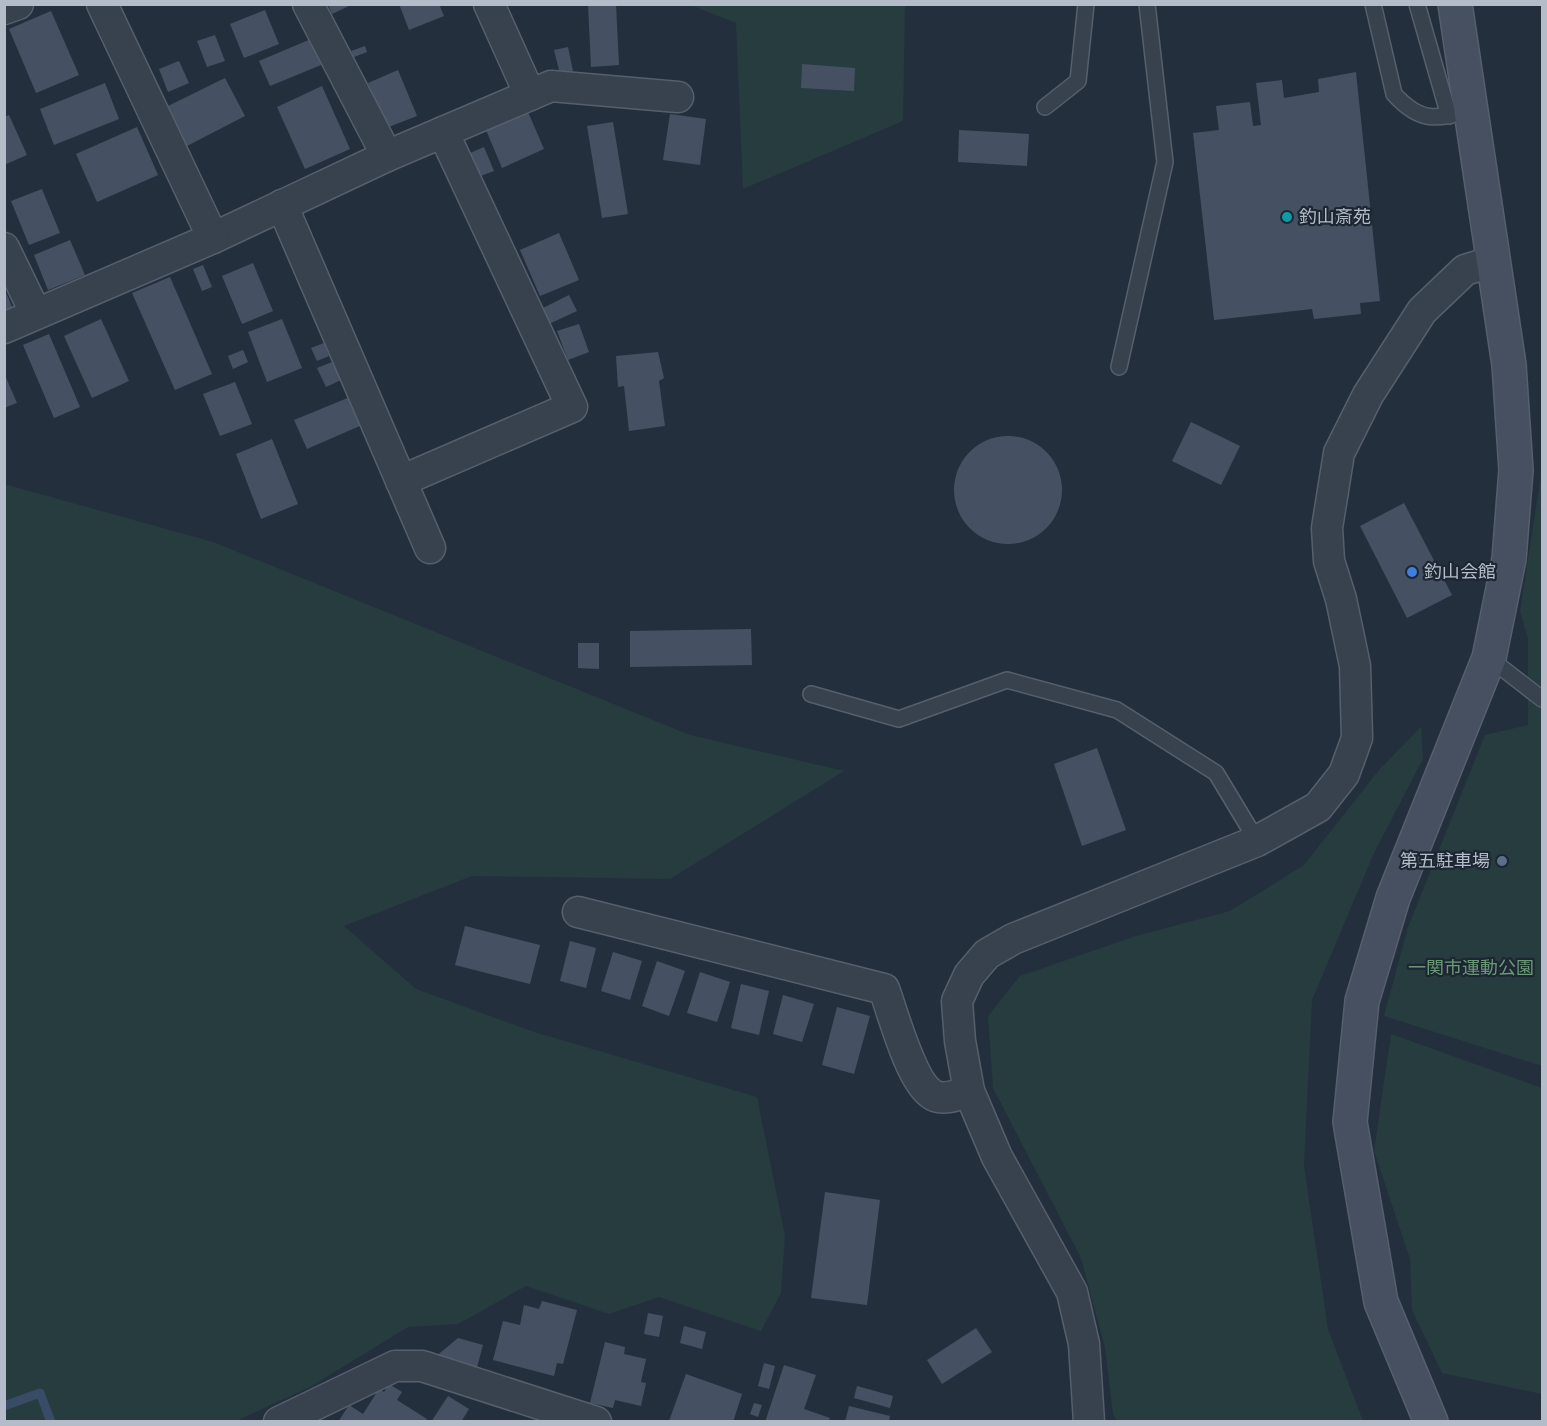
<svg xmlns="http://www.w3.org/2000/svg" width="1547" height="1426" viewBox="0 0 1547 1426" font-family="Lato,'Noto Sans JP',sans-serif">
<rect width="100%" height="100%" fill="#242f3e"/>
<g fill="#263c3f">
<path d="M691,5H905L903,121L743,189L736,23Z"/>
<path d="M1542,469V1066L1384,1016L1408,927L1485,735L1528,725V639L1520,611Z"/>
<path d="M4,484L213,542L690,735L844,771L670,879L472,876L344,926L416,989L534,1032L757,1097L785,1236L781,1293L761,1331L659,1297L609,1314L526,1286L458,1324L408,1327L310,1387L236,1421H5Z"/>
<path d="M1421,727L1423,759L1374,853L1312,1000L1304,1166L1328,1329L1363,1421H1117L1113,1414L1105,1348L1081,1258L993,1088L988,1016L1020,976L1136,936L1230,911L1304,865L1379,770Z"/>
<path d="M1391,1034L1542,1088V1394L1442,1373L1412,1310L1410,1259L1374,1151Z"/>
</g>
<g fill="none" stroke-linecap="round" stroke-linejoin="round">
<path stroke="#394c67" stroke-width="9" d="M4,1406L40,1393L51,1422"/>
</g>
<g fill="#455162">
<path d="M328,4H353L332,14Z"/>
<path d="M399,4H439L444,16L409,30Z"/>
<path d="M588,4H616L619,65L591,67Z"/>
<path d="M265,10L279,44L244,58L230,24Z"/>
<path d="M51,11L79,75L36,93L9,29Z"/>
<path d="M215,35L225,61L207,67L197,41Z"/>
<path d="M311,39L321,65L270,86L259,61Z"/>
<path d="M365,46L367,52L354,57L351,51Z"/>
<path d="M568,47L573,71L560,74L554,50Z"/>
<path d="M179,61L189,83L168,92L159,69Z"/>
<path d="M802,64L855,68L854,91L801,88Z"/>
<path d="M398,70L417,116L386,128L368,83Z"/>
<path d="M1356,72L1380,301L1360,303L1361,314L1314,319L1312,309L1214,320L1193,133L1219,130L1216,106L1250,102L1253,126L1261,125L1256,83L1282,80L1284,98L1319,92L1318,79Z"/>
<path d="M225,78L245,116L187,146L168,106Z"/>
<path d="M105,83L119,119L54,145L40,109Z"/>
<path d="M322,86L350,149L305,169L277,107Z"/>
<path d="M528,112L544,149L502,168L486,130Z"/>
<path d="M670,114L706,119L700,165L663,160Z"/>
<path d="M9,115L27,155L4,165V117Z"/>
<path d="M613,122L628,214L602,218L587,126Z"/>
<path d="M137,127L158,175L97,202L76,154Z"/>
<path d="M959,130L1029,134L1027,166L958,162Z"/>
<path d="M484,147L494,171L478,177L468,154Z"/>
<path d="M42,189L60,233L29,245L11,201Z"/>
<path d="M559,233L579,280L540,296L520,250Z"/>
<path d="M70,240L85,275L48,290L34,255Z"/>
<path d="M253,263L273,311L242,324L222,276Z"/>
<path d="M203,265L212,287L202,291L193,269Z"/>
<path d="M170,277L212,374L175,390L132,293Z"/>
<path d="M4,288L14,311L4,315Z"/>
<path d="M569,295L577,311L549,324L541,309Z"/>
<path d="M101,319L129,381L92,398L64,336Z"/>
<path d="M282,319L302,368L267,382L248,332Z"/>
<path d="M579,324L589,352L568,360L557,331Z"/>
<path d="M49,334L80,407L54,418L23,345Z"/>
<path d="M324,343L329,356L317,361L311,348Z"/>
<path d="M243,350L248,362L233,369L228,356Z"/>
<path d="M658,352L664,378L659,381L665,426L629,431L624,386L618,387L616,356Z"/>
<path d="M332,362L341,380L326,387L317,368Z"/>
<path d="M4,373L17,403L4,408Z"/>
<path d="M235,382L252,424L220,436L203,394Z"/>
<path d="M350,397L362,425L307,449L294,420Z"/>
<path d="M1191,422L1240,446L1221,485L1172,461Z"/>
<circle cx="1008" cy="490" r="54"/>
<path d="M272,439L298,504L261,519L236,454Z"/>
<path d="M1404,503L1452,595L1407,618L1360,526Z"/>
<path d="M751,629L752,665L630,667V631Z"/>
<path d="M578,643H599V669L578,668Z"/>
<path d="M1097,748L1126,830L1082,846L1054,764Z"/>
<path d="M465,926L540,945L530,984L455,965Z"/>
<path d="M570,941L596,948L586,988L560,981Z"/>
<path d="M613,952L642,961L630,1000L601,991Z"/>
<path d="M657,961L685,971L669,1016L642,1006Z"/>
<path d="M700,972L730,982L717,1022L687,1013Z"/>
<path d="M741,984L769,991L759,1035L731,1028Z"/>
<path d="M783,995L814,1004L802,1042L773,1034Z"/>
<path d="M837,1007L870,1016L854,1074L822,1065Z"/>
<path d="M825,1192L880,1200L867,1305L811,1298Z"/>
<path d="M542,1301L577,1310L563,1364L557,1363L554,1376L493,1360L503,1321L520,1325L524,1305L539,1309Z"/>
<path d="M648,1313L663,1316L659,1337L644,1334Z"/>
<path d="M684,1326L706,1332L702,1349L680,1343Z"/>
<path d="M976,1328L992,1352L942,1384L927,1360Z"/>
<path d="M458,1338L483,1345L476,1371L434,1358Z"/>
<path d="M605,1342L625,1347L624,1354L646,1359L641,1382L646,1383L641,1406L615,1400L613,1408L590,1403Z"/>
<path d="M764,1363L775,1366L769,1389L758,1386Z"/>
<path d="M784,1365L816,1375L804,1409L830,1418L828,1422H765Z"/>
<path d="M686,1374L742,1394L733,1422L669,1421Z"/>
<path d="M389,1384L402,1392L397,1400L427,1419L425,1422H338L349,1405L363,1414L379,1389L384,1392Z"/>
<path d="M857,1386L893,1396L890,1408L854,1398Z"/>
<path d="M448,1396L469,1409L461,1422H431Z"/>
<path d="M754,1403L762,1405L758,1417L750,1414Z"/>
<path d="M849,1406L890,1416L889,1422H845Z"/>
</g>
<g fill="none" stroke-linecap="round" stroke-linejoin="round">
<g stroke="#565f6c" stroke-width="18">
<g id="lane">
<path d="M1373,4L1394,94C1420,123 1437,120 1471,109"/>
<path d="M1417,4L1449,116"/>
<path d="M1045,107L1078,81L1086,4"/>
<path d="M1119,367L1165,162L1147,4"/>
<path d="M1489,658L1542,699"/>
<path d="M811,694L899,719L1007,680L1117,710L1216,773L1257,841"/>
</g>
</g>
<g stroke="#565f6c" stroke-width="33">
<g id="street">
<path d="M308,4L387,156"/>
<path d="M489,4L530,95"/>
<path d="M4,9L18,4"/>
<path d="M282,205L430,548"/>
<path d="M213,238L387,156L551,86L678,97"/>
<path d="M4,248L36,314"/>
<path d="M4,328L213,238L102,4"/>
<path d="M401,481L572,407L443,132"/>
<path d="M578,912L884,989C893,1013 911,1083 933,1095C944,1101 958,1095 969,1091"/>
<path d="M279,1422L395,1366H422L596,1422"/>
<path d="M1089,1422L1084,1344L1072,1292L997,1157L969,1091L960,1041L957,1001L969,975L987,954L1013,939L1257,841L1318,807L1344,774L1357,738L1355,666L1341,599L1329,561L1327,528L1339,453L1368,395L1422,311L1465,270L1494,261"/>
</g>
</g>
<g stroke="#565f6c" stroke-width="36">
<path id="secondary" d="M1431,1422L1381,1302L1350,1122L1362,1001L1393,898L1489,658L1509,559L1516,470L1509,365L1455,4"/>
</g>
<use href="#lane" stroke="#38414e" stroke-width="15"/>
<use href="#street" stroke="#38414e" stroke-width="30"/>
<use href="#secondary" stroke="#465061" stroke-width="33"/>
</g>
<circle fill="#0f9aa8" stroke="#1d2633" stroke-width="2" cx="1287" cy="217" r="6"/>
<circle fill="#3f7fe0" stroke="#1d2633" stroke-width="2" cx="1412" cy="572" r="6"/>
<circle fill="#5c6f8a" stroke="#1d2633" stroke-width="2" cx="1502" cy="861" r="6"/>
<g text-anchor="middle" stroke-width="4.5" stroke-linejoin="round" paint-order="stroke">
<g font-size="18" fill="#b4bcc9" stroke="#1d2633" text-anchor="start">
<text x="1299" y="223">釣山斎苑</text>
<text x="1424" y="578">釣山会館</text>
<text x="1490" y="867" text-anchor="end">第五駐車場</text>
</g>
<g font-size="18" fill="#6b9a76" stroke="#1d2633">
<text x="1471" y="974">一関市運動公園</text>
</g>
</g>
<rect width="1547" height="1426" fill="none" stroke="#b4bcc9" stroke-width="12"/>
</svg>
